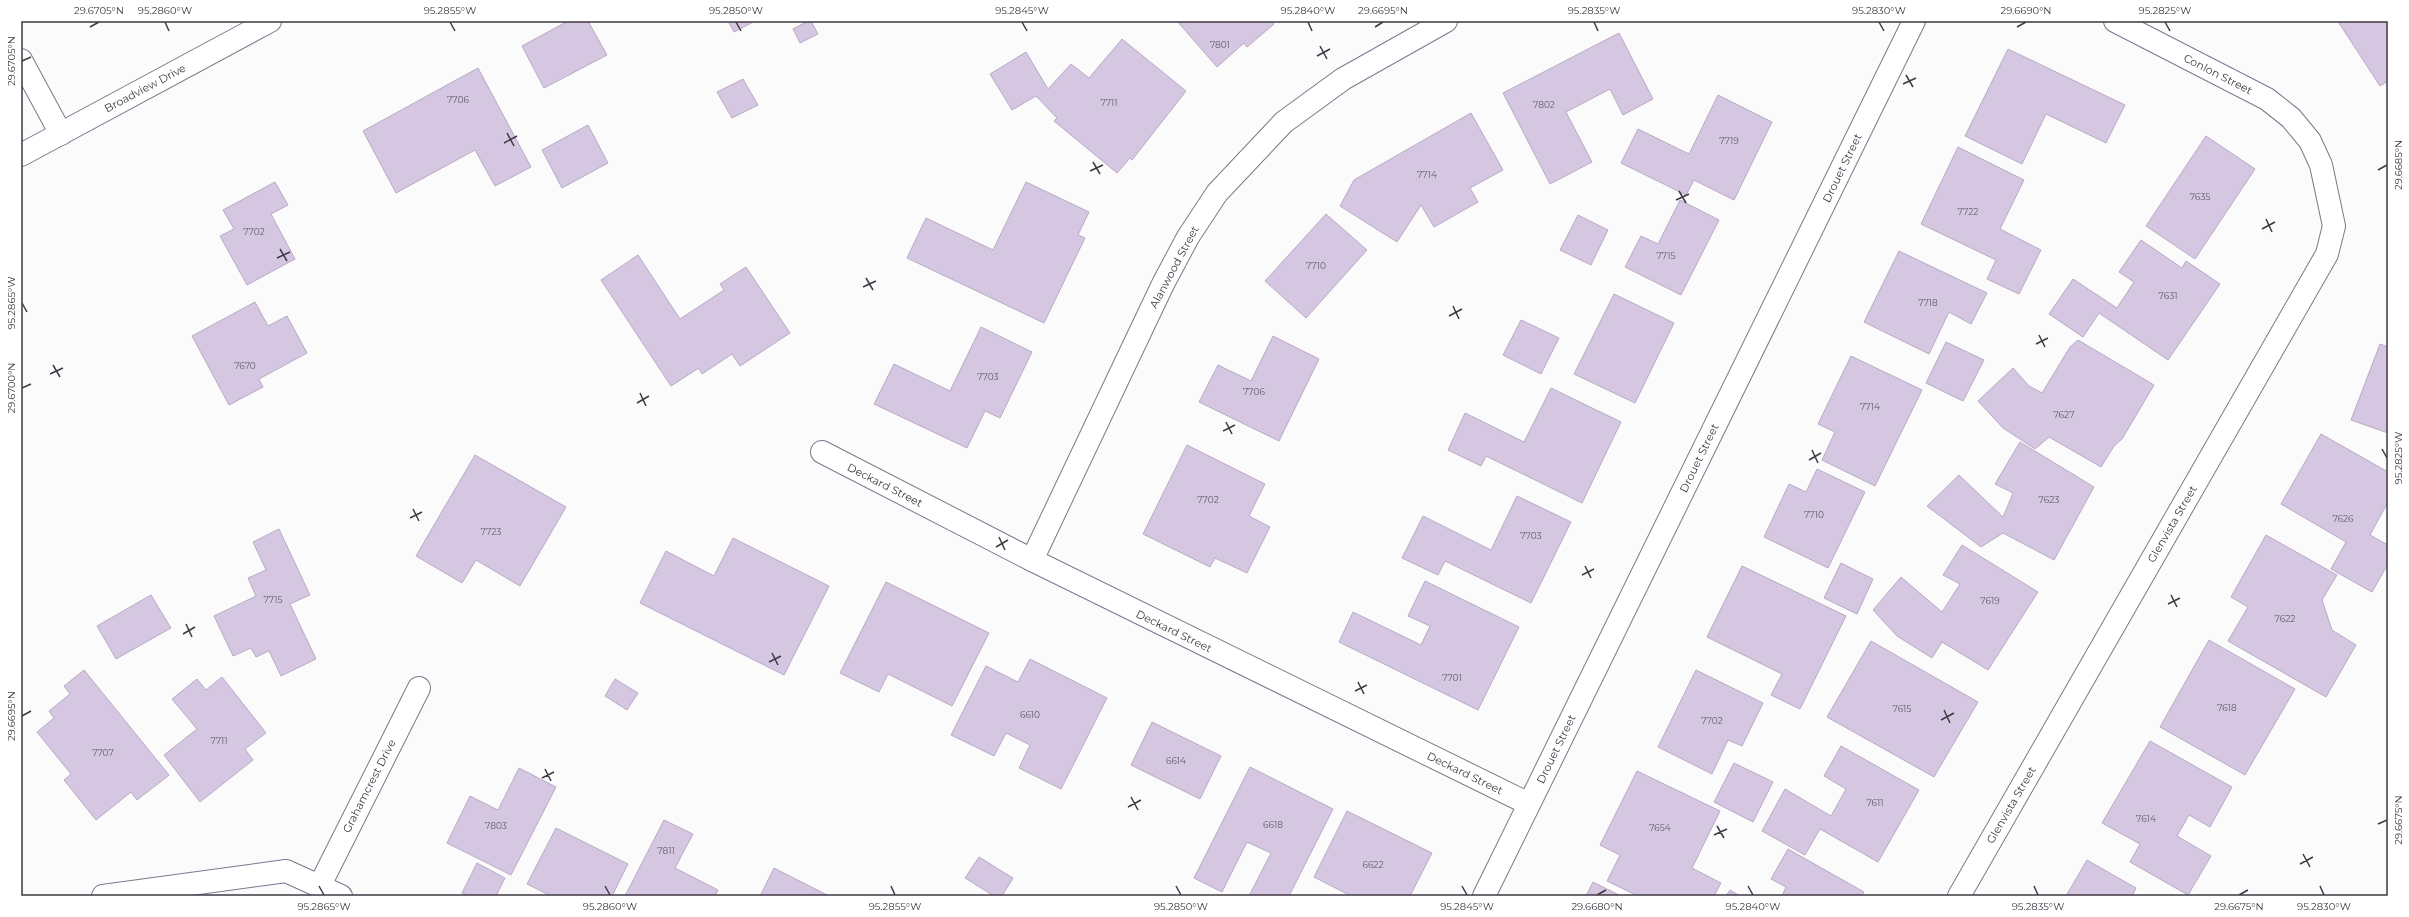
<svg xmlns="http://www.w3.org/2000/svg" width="2409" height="917" viewBox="0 0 2409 917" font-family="Montserrat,sans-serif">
<rect width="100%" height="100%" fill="#fbfbfb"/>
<g fill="#d5c7e1" stroke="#b8aac4">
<path d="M568,21H588L607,55L544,88L522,46Z"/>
<path d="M728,21H755L734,32Z"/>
<path d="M808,21H811L818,34L800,43L793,29Z"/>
<path d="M1177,21H1271L1274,24L1247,47L1244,43L1217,67Z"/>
<path d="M2343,21H2388V81L2380,86L2339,23Z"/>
<path d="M1619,33L1653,99L1623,115L1610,89L1566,112L1592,162L1550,184L1503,93Z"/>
<path d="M1122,39L1186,91L1132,160L1130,158L1117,173L1054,121L1057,118L1036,96L1012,110L990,74L1026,52L1048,89L1071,64L1089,78Z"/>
<path d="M2008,49L2125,105L2106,143L2046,114L2022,164L1965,136Z"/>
<path d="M478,68L531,167L495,186L475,150L396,193L363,131Z"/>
<path d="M743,79L758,105L732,118L717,92Z"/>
<path d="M1718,95L1772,122L1734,200L1694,180L1686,195L1621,163L1638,129L1689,154Z"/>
<path d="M1471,113L1503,170L1470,188L1478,202L1434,227L1421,205L1397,242L1340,206L1354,180Z"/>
<path d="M588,125L608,163L562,188L542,150Z"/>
<path d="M2206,136L2255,169L2195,259L2146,226Z"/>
<path d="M1958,147L2024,180L2000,229L2041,250L2019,294L1987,279L1996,260L1921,224Z"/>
<path d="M275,182L288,205L271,214L295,259L247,285L220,236L234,229L223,210Z"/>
<path d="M1026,182L1089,212L1078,235L1085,238L1044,323L907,258L926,218L993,250Z"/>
<path d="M1680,200L1719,220L1681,295L1625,267L1641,236L1658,244Z"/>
<path d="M1326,214L1367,250L1306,318L1265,281Z"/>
<path d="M1578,215L1608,230L1591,265L1560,250Z"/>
<path d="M2141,240L2182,268L2186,261L2220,284L2168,360L2099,313L2083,337L2049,314L2073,279L2117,308L2134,282L2119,272Z"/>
<path d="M1899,251L1987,293L1971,324L1949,312L1929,354L1864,322Z"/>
<path d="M638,255L680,319L724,290L720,284L746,267L790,333L740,366L732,354L702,374L699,368L671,386L601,280Z"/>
<path d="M1614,294L1674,323L1635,403L1574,374Z"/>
<path d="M255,302L268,326L287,316L307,353L259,379L263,387L229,405L192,336Z"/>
<path d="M1521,320L1559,338L1541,374L1503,355Z"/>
<path d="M981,327L1032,352L1000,418L985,411L967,448L874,404L894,364L950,391Z"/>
<path d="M1273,336L1319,359L1279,441L1199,402L1218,365L1251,381Z"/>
<path d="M2078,340L2154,385L2122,439L2114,446L2101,467L2049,437L2035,449L2003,428L1978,401L2013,368L2029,386L2042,393L2070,347Z"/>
<path d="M1946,342L1984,360L1963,401L1926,383Z"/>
<path d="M2380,344L2388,347V433L2351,420Z"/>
<path d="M1851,356L1922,390L1875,486L1822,460L1835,432L1818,424Z"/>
<path d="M1551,388L1621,422L1582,503L1486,456L1481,466L1448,450L1465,413L1524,442Z"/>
<path d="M2321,434L2388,472V502L2370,535L2388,545V564L2372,592L2331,569L2346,542L2281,504Z"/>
<path d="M2020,442L2094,487L2054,560L2003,533L1981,547L1927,506L1959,475L2003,517L2013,493L1995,484Z"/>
<path d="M1187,445L1265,484L1249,516L1270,527L1247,573L1215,558L1210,567L1143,534Z"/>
<path d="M475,455L566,507L520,586L476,560L462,583L416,556Z"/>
<path d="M1817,469L1865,492L1828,568L1764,537L1789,484L1806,492Z"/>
<path d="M1517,496L1571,522L1531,603L1445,561L1438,575L1402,558L1423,516L1491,550Z"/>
<path d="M279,529L310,595L290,604L316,659L281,676L269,651L256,657L251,648L233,656L214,616L256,596L248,578L266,570L253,542Z"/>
<path d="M2266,535L2337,575L2322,600L2332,630L2356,645L2326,697L2228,641L2248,607L2231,597Z"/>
<path d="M733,538L829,586L784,675L640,603L666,551L714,576Z"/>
<path d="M1962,545L2038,592L1988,670L1942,642L1932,658L1897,636L1873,610L1901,577L1942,612L1960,584L1943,575Z"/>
<path d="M1841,563L1873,579L1857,614L1824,598Z"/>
<path d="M1742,566L1846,616L1800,709L1771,695L1782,674L1707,637Z"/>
<path d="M1425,581L1519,627L1478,710L1339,642L1353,612L1421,645L1430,626L1408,616Z"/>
<path d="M886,582L989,633L952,706L888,674L879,692L840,673Z"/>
<path d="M151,595L171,628L116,659L97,626Z"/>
<path d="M2209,640L2295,689L2245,775L2160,727Z"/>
<path d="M1871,641L1978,702L1934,777L1827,717Z"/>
<path d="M1030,659L1107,698L1061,789L1019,768L1030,745L1006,733L994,756L951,735L986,666L1018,682Z"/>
<path d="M84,670L169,775L137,800L131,792L96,820L64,780L71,774L37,732L54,718L49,711L70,694L64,686Z"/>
<path d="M1696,670L1763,703L1742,746L1728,740L1712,774L1658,747Z"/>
<path d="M222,677L266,733L245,749L253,760L200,802L164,755L197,729L172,699L197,679L206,690Z"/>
<path d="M615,679L638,693L627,710L605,696Z"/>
<path d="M1152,722L1221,756L1200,799L1131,765Z"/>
<path d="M2150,741L2232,787L2210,827L2189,815L2177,836L2211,856L2188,895L2130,862L2140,844L2102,823Z"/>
<path d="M1841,746L1919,790L1878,862L1820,829L1805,855L1762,831L1785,789L1831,816L1846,789L1824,776Z"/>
<path d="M1734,763L1773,782L1753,822L1714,802Z"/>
<path d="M1250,767L1333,809L1289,896H1249L1271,853L1247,842L1222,892L1194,878Z"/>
<path d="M519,768L556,787L511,875L447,843L470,796L498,810Z"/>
<path d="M1637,771L1720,811L1692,868L1721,883L1714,896H1638L1607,881L1620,855L1600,845Z"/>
<path d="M1347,811L1432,853L1410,896H1351L1314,877Z"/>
<path d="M664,820L693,834L675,868L718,890L715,896H625Z"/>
<path d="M556,828L628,864L612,896H551L527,884Z"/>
<path d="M1788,849L1864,892L1862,896H1782L1786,887L1771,879Z"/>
<path d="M979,857L1013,878L1002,896H994L965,878Z"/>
<path d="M2087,860L2136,888L2132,896H2066Z"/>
<path d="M477,863L505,878L496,896H469L462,893Z"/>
<path d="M774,868L829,896H760Z"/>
<path d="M1593,882L1621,896H1586Z"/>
<path d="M1730,890L1740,896H1726Z"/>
</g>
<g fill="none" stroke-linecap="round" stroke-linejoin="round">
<g stroke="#82758d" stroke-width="24">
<g id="minor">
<path d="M21,60L61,134"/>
<path d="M21,155L270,21"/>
<path d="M822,452L1032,560L1529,804"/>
<path d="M1032,560L1163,284L1188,237L1217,193L1284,122L1343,79L1446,21"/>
<path d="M320,885L419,688"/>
<path d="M103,896L286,871L341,896"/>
<path d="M1484,896L1914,21"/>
<path d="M1959,896L2327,254L2334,226L2321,165L2310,141L2291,118L2267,99L2115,21"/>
</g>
</g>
<use href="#minor" stroke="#fff" stroke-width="22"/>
</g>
<path fill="none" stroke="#3e3943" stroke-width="1.5" d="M165,22L169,31M450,22L455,31M736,22L741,31M1022,22L1027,31M1308,22L1312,31M1594,22L1598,31M1879,22L1884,31M2165,22L2170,31M90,27L99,22M1375,27L1383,22M2017,27L2026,22M1320,46L1327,59M1317,56L1330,49M22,61L31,57M1906,75L1913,87M1903,84L1916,78M507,133L514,146M504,143L517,136M1093,162L1100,174M2378,170L2387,165M1090,171L1103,165M1679,191L1686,203M1676,200L1689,194M2266,219L2272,232M2262,229L2275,222M280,249L287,261M277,258L290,252M866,278L873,290M863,287L876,281M22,303L27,312M1453,306L1459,319M1449,316L1462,309M2039,335L2045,347M2036,344L2048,338M53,365L60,377M50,374L63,368M22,388L31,384M640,393L646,406M637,403L649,396M1226,422L1232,434M1223,431L1235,425M2382,449L2387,458M1812,450L1818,463M1809,460L1821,453M413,509L419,521M410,518L422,512M999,537L1005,550M996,547L1008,540M1585,566L1591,578M1582,575L1594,569M2171,595L2177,607M2168,604L2180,598M186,624L192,637M183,634L195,627M772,653L778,665M769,662L781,656M1358,682L1364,694M1355,691L1367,685M1944,710L1950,723M22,716L31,711M1941,720L1954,713M545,769L551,781M542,778L554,772M1131,797L1138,810M1128,807L1141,800M2378,824L2387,820M1717,826L1724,838M1714,835L1727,829M2303,854L2310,867M2300,864L2313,857M319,886L324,895M605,886L610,895M891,886L895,895M1176,886L1181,895M1462,886L1467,895M1748,886L1753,895M2034,886L2038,895M2320,886L2324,895M1597,895L1606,890M2239,895L2248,890"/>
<g text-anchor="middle" stroke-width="3" stroke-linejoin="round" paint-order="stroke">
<g font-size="9" fill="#645c6a">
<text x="1220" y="48">7801</text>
<text x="458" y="103">7706</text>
<text x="1109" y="106">7711</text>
<text x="1544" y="108">7802</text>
<text x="1729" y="144">7719</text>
<text x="1427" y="178">7714</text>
<text x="2200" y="200">7635</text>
<text x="1968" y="215">7722</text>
<text x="254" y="235">7702</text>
<text x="1666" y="259">7715</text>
<text x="1316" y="269">7710</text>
<text x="2168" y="299">7631</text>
<text x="1928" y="306">7718</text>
<text x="245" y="369">7670</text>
<text x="988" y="380">7703</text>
<text x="1254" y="395">7706</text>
<text x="1870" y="410">7714</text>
<text x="2064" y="418">7627</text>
<text x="1208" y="503">7702</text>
<text x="2049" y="503">7623</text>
<text x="1814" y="518">7710</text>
<text x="2343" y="522">7626</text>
<text x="491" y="535">7723</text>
<text x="1531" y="539">7703</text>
<text x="273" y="603">7715</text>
<text x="1990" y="604">7619</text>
<text x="2285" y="622">7622</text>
<text x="1452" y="681">7701</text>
<text x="2227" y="711">7618</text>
<text x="1902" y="712">7615</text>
<text x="1030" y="718">6610</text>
<text x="1712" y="724">7702</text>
<text x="219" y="744">7711</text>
<text x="103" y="756">7707</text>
<text x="1176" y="764">6614</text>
<text x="1875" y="806">7611</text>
<text x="2146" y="822">7614</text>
<text x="1273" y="828">6618</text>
<text x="496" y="829">7803</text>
<text x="1660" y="831">7654</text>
<text x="666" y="854">7811</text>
<text x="1373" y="868">6622</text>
</g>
<g font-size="11" fill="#3e3943" stroke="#fff">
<text transform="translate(2218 74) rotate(27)" y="4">Conlon Street</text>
<text transform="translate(145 88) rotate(-28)" y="4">Broadview Drive</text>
<text transform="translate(1842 168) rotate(-64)" y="4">Drouet Street</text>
<text transform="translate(1174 267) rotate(-62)" y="4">Alanwood Street</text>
<text transform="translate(1699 458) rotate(-64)" y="4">Drouet Street</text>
<text transform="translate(885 485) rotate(27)" y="4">Deckard Street</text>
<text transform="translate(2172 524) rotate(-60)" y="4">Glenvista Street</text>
<text transform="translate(1174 631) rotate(26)" y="4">Deckard Street</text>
<text transform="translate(1556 749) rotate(-64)" y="4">Drouet Street</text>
<text transform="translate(1465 773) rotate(26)" y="4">Deckard Street</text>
<text transform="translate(369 786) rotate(-63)" y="4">Grahamcrest Drive</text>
<text transform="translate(2011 805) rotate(-60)" y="4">Glenvista Street</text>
</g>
</g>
<rect width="2409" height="917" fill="none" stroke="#ffffff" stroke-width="44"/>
<rect x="22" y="22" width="2365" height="873" fill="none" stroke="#3e3943" stroke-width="1.5"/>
<g font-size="10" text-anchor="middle" fill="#3e3943">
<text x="99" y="14">29.6705°N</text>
<text x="165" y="14">95.2860°W</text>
<text x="450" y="14">95.2855°W</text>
<text x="736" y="14">95.2850°W</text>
<text x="1022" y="14">95.2845°W</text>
<text x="1308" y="14">95.2840°W</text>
<text x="1383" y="14">29.6695°N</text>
<text x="1594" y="14">95.2835°W</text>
<text x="1879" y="14">95.2830°W</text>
<text x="2026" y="14">29.6690°N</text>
<text x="2165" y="14">95.2825°W</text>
<text transform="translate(11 61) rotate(-90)" y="4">29.6705°N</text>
<text transform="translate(2398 165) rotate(-90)" y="4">29.6685°N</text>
<text transform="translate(11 303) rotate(-90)" y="4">95.2865°W</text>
<text transform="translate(11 388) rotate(-90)" y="4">29.6700°N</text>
<text transform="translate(2398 458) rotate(-90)" y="4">95.2825°W</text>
<text transform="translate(11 716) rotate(-90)" y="4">29.6695°N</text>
<text transform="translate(2398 820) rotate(-90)" y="4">29.6675°N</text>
<text x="324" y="910">95.2865°W</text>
<text x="610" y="910">95.2860°W</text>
<text x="895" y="910">95.2855°W</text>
<text x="1181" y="910">95.2850°W</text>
<text x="1467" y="910">95.2845°W</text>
<text x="1597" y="910">29.6680°N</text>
<text x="1753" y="910">95.2840°W</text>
<text x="2038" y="910">95.2835°W</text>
<text x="2239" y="910">29.6675°N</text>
<text x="2324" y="910">95.2830°W</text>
</g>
</svg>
